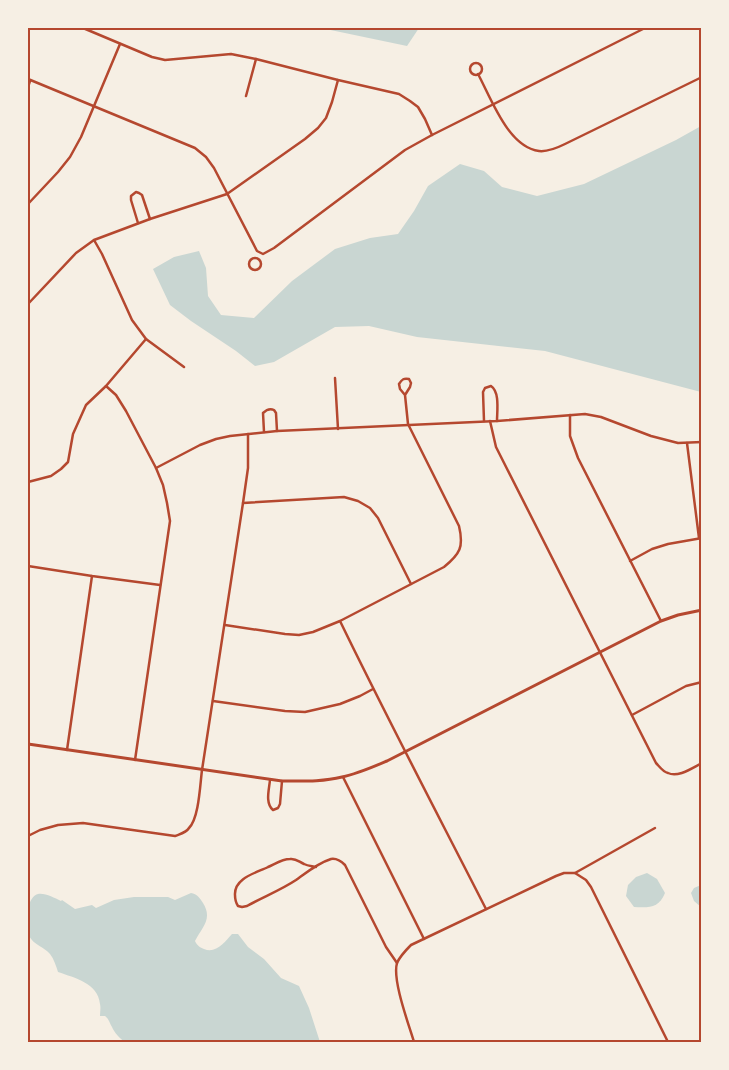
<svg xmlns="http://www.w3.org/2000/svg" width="729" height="1070" viewBox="0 0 729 1070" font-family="Lora,serif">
<rect width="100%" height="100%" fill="#f6efe4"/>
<g fill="#c9d6d2">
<path d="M321,28H419L407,46Z"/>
<path d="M701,126V392L545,351L417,337L369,326L335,327L274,362L255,366L236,351L191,321L170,305L153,269L174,257L199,251L206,268L208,296L221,315L254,318L292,281L335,249L370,238L398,234L414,211L428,186L460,164L484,171L502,187L537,196L584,184L676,140Z"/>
<path d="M647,873L657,879L665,893C659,908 649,908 634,907L626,896L628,885L636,877Z"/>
<path d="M701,885H702L701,907L694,901L691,893L694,888Z"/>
<path d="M191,893C197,894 200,898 203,903C213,919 202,927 195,941C197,945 199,947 204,949C216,954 225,942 232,934H238L248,947L264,959L281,978L299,986L309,1008L320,1042H125C120,1039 114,1032 112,1027C109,1022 109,1019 105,1016H100C100,1012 101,1008 100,1004C98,983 75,978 58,972C56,966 54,959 50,954C44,947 34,945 29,936C24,927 26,897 38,894C46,893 54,898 61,901L62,900L75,909L92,905L96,908L114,900L134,897H168L175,900Z"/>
</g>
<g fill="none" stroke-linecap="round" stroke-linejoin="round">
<g stroke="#b5482f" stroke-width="2.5">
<path d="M83,28L152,57L165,60L231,54L256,59L338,80L399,94L410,101L418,107L425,119L432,135"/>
<circle cx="476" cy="69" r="6"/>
<path d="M478,74C491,98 508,147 539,151C548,152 557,148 565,144L702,77"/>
<path d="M28,79L195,148L206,157L214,168L257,251L263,254L274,248L405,150L432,135L645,28"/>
<path d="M28,87L30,81"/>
<path d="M246,96L256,59"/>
<path d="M28,204L58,172L70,157L81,137L120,44"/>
<path d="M138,223L131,200V196L136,192L139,193L142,195L150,219"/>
<path d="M94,240L102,254L132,320L146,339L184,367"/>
<circle cx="255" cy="264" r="6"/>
<path d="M28,304L76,253L94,240L150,219L227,194L305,139L318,128L326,118L332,102L338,80"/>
<path d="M335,378L338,429"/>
<path d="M106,386L116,395L126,411L156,468L163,485L167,503L170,521L135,760"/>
<path d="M570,415V436L578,458L661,621"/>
<path d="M484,421L483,392L485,388L491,386C500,392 497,411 497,421"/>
<path d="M490,421L496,447L656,763C659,766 663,772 668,773C678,778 692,768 702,763"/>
<path d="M264,432L263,413C267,409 270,408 274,410L276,413L277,431"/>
<path d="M687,443L699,538"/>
<path d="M156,468L200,445L216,439L230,436L277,431L497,421L585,414L601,417L651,436L678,443L702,442"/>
<path d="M28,482L51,476L61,469L68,462L73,434L86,405L106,386L146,339"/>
<path d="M243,503L344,497L358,501L370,508L378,518L411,584"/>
<path d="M630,561L652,549L668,544L702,538"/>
<path d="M28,566L92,576L160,585"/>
<path d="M340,621C387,718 437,813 486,909"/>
<path d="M225,625L285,634L299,635L313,632L340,621L444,567C460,554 464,547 459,526L408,424L405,395L410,387L411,383L409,379C404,378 402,379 399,384L400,389L405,395"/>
<path d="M213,701L285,711L305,712L340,704L360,696L373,689"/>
<path d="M632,715L686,686L702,682"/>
<path d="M67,750L92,576"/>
<path d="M343,777L424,939"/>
<path d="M270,780C269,790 265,803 273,810L278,808L280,804L282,781"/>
<path d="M28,836L40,830L58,825L83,823L175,836C180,834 186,833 189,828C199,818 200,785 202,770L243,503L248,468V434"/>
<path d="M316,867C312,866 308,866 304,864C299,862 296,858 290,859C282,859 275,864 268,867C256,873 234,878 235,895C235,900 236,903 238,906L242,907L247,906C263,897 281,890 296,880C307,872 318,863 331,859C337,858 341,861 345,865L386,947L397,963"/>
<path d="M575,873L586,880L591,887L668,1042"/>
<path d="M414,1042C409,1025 392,980 397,963C400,956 406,950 411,945L556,876L564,873H575L655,828"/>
</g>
<path stroke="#b5482f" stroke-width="3" d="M28,744L282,781C302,781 322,782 342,777C357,774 373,767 387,761L661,621L678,615L702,610"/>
</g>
<rect width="729" height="1070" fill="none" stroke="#f6efe4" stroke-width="58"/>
<rect x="29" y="29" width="671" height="1012" fill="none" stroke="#b5482f" stroke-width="2"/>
</svg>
